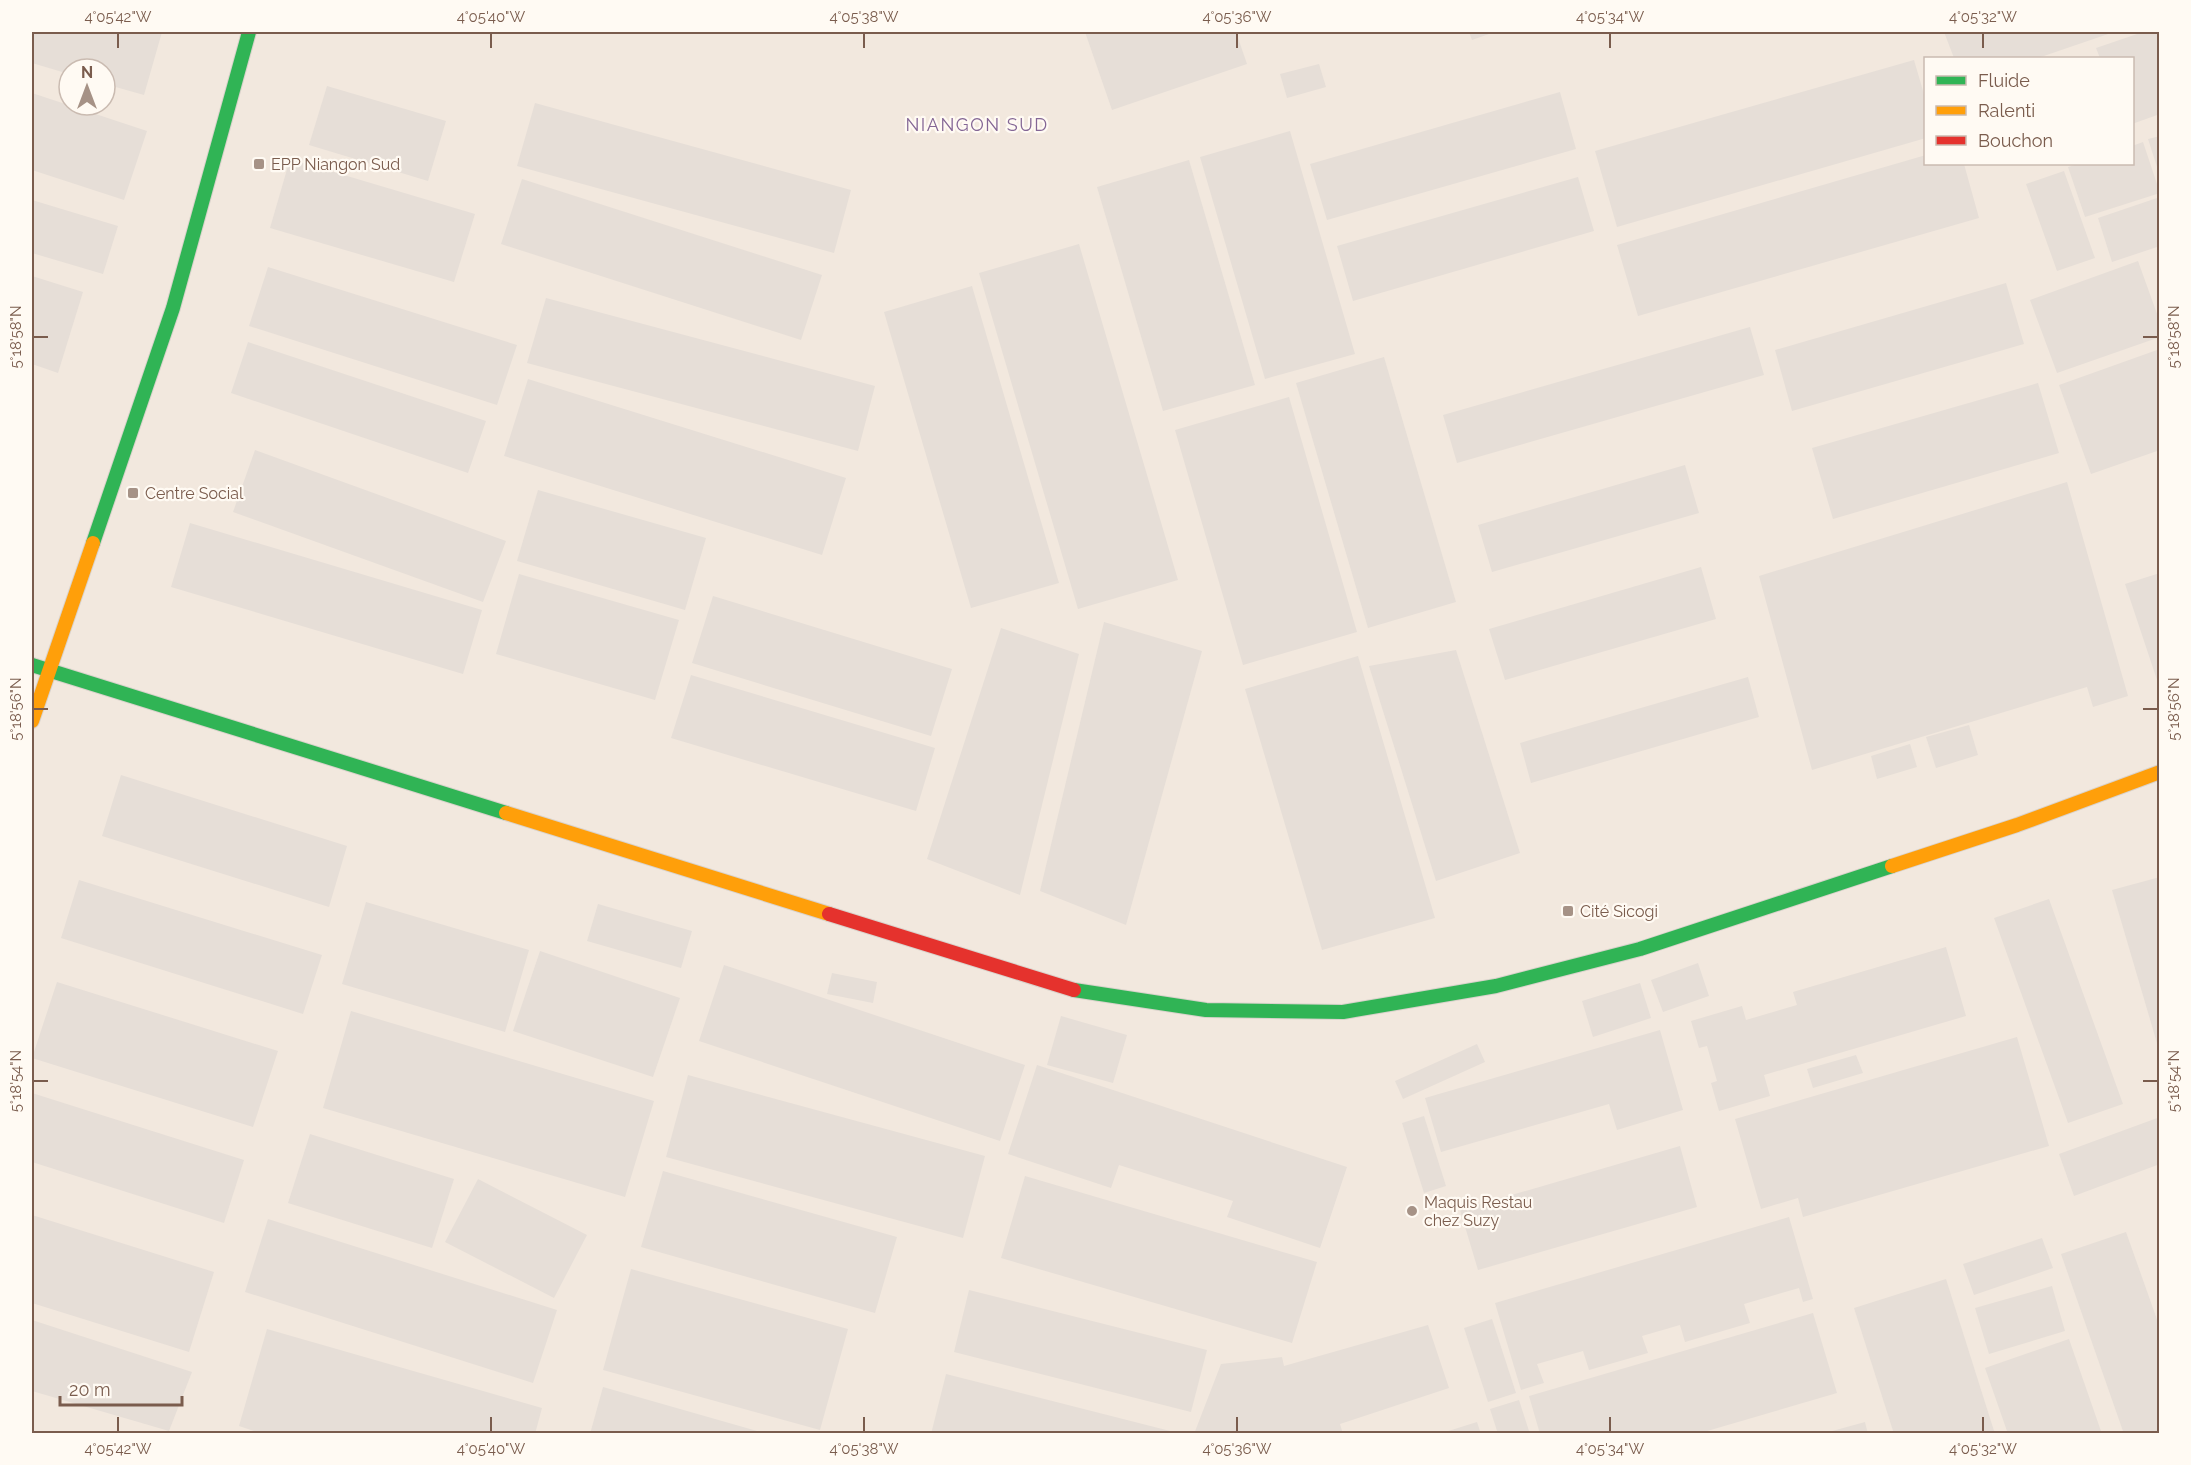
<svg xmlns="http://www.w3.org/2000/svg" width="2191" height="1465" viewBox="0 0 2191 1465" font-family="Raleway,sans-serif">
<rect width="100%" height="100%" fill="#f9f5f0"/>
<path fill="#f2e8de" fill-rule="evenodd" d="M32,32H2159V1433H32ZM1926,58H2132V164H1926ZM69,69H105V105H69Z"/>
<g fill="#e6ded7">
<path d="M32,32H162L144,95L105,84V69H69V74L32,63Z"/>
<path d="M1085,32H1236L1247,64L1112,110Z"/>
<path d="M1469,32H1488L1489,34L1472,40Z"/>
<path d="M1944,32H2114L2038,58H1954Z"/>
<path d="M2143,32H2160V114L2132,124V58H2100L2096,48Z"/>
<path d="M1914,60L1926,101V138L1617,227L1595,151Z"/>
<path d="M1319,64L1326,87L1287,98L1280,74Z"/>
<path d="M327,86L446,121L428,181L309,145Z"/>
<path d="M1560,92L1576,149L1327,220L1310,164Z"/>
<path d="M32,93L147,131L124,200L32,170Z"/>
<path d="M535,103L851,190L834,253L517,166Z"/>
<path d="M1290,131L1355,354L1265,379L1200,157Z"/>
<path d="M2160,136V173H2159L2148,139Z"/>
<path d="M2143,142L2160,193L2085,217L2068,167L2078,164H2132V146Z"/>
<path d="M1926,155V164H1964L1979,218L1638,316L1617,245Z"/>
<path d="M290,159L475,214L454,282L270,228Z"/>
<path d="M1189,160L1255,385L1163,411L1097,187Z"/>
<path d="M2064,171L2095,258L2057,271L2026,184Z"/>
<path d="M1578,177L1594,231L1353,301L1337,246Z"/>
<path d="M522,179L822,275L801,340L501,244Z"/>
<path d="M2160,197V246L2112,262L2098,218Z"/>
<path d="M32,200L118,226L103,274L32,253Z"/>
<path d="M1079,244L1178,580L1078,609L979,273Z"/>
<path d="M2138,261L2160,322V337L2057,373L2030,300Z"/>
<path d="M268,267L517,345L497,405L249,326Z"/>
<path d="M32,276L83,292L58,373L32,364Z"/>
<path d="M2006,283L2024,344L1792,411L1775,350Z"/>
<path d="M972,286L1059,583L971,608L884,312Z"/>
<path d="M546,298L875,386L858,451L527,363Z"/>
<path d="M1750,327L1764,375L1457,463L1443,415Z"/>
<path d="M248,342L486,421L468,473L231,393Z"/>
<path d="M2157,350L2160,450L2091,474L2059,385Z"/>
<path d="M1384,357L1456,602L1368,628L1296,383Z"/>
<path d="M528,379L846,478L822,555L504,456Z"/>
<path d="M2038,383L2059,453L1833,519L1812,448Z"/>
<path d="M1289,397L1357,632L1243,665L1175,430Z"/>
<path d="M255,450L506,541L483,602L233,512Z"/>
<path d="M1685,465L1699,513L1492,572L1478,525Z"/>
<path d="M2067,482L2128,696L2093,707L2087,687L1812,770L1759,576Z"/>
<path d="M538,490L706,538L685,610L517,561Z"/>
<path d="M190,523L482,610L463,674L171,587Z"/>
<path d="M1701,567L1716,619L1505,680L1489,629Z"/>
<path d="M2160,573V686H2159L2125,584Z"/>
<path d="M519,574L679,620L655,700L496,654Z"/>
<path d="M713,596L952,669L931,736L692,663Z"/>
<path d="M1104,622L1202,651L1126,925L1040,891Z"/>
<path d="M1001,628L1079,654L1020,895L927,859Z"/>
<path d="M1456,650L1520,853L1436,881L1369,666Z"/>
<path d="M1358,656L1435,918L1322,950L1245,689Z"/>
<path d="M691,675L935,748L916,811L671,738Z"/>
<path d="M1748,677L1759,717L1531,783L1520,743Z"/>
<path d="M1969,725L1978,755L1936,768L1926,737Z"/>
<path d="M1910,744L1917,767L1877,779L1871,756Z"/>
<path d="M121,775L347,846L329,907L102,836Z"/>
<path d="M2160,877V1050H2159L2112,890Z"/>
<path d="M79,880L322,955L303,1014L61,938Z"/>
<path d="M2049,899L2123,1104L2068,1123L1994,918Z"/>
<path d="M366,902L529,950L505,1032L342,984Z"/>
<path d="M598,904L692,931L681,968L587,941Z"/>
<path d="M1946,947L1966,1016L1764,1075L1770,1096L1719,1111L1711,1083L1717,1081L1707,1046L1699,1048L1691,1021L1742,1006L1746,1020L1797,1005L1793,992Z"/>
<path d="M540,951L680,998L653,1077L513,1031Z"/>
<path d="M1698,963L1709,996L1663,1012L1651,980Z"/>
<path d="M724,965L1025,1065L1000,1141L699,1041Z"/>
<path d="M832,973L877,982L873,1003L827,994Z"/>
<path d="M57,982L278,1051L253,1127L32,1058Z"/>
<path d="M1640,983L1651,1018L1593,1037L1582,1001Z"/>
<path d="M351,1011L654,1101L625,1197L323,1108Z"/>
<path d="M1061,1016L1127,1035L1113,1083L1047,1065Z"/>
<path d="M1660,1030L1683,1110L1617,1130L1609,1104L1441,1152L1425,1098Z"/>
<path d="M2017,1037L2049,1146L1803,1217L1798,1198L1761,1209L1735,1119Z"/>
<path d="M1477,1044L1485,1062L1403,1099L1395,1081Z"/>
<path d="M1856,1055L1863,1073L1813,1088L1807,1069Z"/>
<path d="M1037,1065L1347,1167L1320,1248L1227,1217L1233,1201L1119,1165L1111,1188L1008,1154Z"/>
<path d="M688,1075L985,1156L963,1238L666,1157Z"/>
<path d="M32,1093L244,1160L224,1223L32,1162Z"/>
<path d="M1424,1116L1446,1186L1424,1193L1402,1123Z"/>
<path d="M2160,1117V1164L2074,1196L2059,1154Z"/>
<path d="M310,1134L454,1179L432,1248L288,1203Z"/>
<path d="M1680,1146L1697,1207L1478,1270L1460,1210Z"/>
<path d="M663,1171L897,1237L875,1313L641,1247Z"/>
<path d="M1025,1176L1317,1262L1292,1343L1001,1258Z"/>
<path d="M478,1179L587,1235L554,1298L445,1242Z"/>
<path d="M32,1215L214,1272L189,1352L32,1303Z"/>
<path d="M1789,1217L1813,1299L1803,1302L1799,1288L1744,1304L1750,1323L1685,1342L1680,1325L1642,1336L1648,1353L1589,1370L1583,1351L1537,1364L1544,1383L1521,1390L1495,1303Z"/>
<path d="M268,1219L557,1310L533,1383L245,1292Z"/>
<path d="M2126,1232L2160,1328V1434H2124L2061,1254Z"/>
<path d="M2042,1238L2053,1268L1974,1295L1963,1264Z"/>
<path d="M631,1269L848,1329L820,1430L603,1370Z"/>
<path d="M1946,1279L1995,1434H1894L1854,1308Z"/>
<path d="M2052,1286L2065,1331L1989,1354L1975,1308Z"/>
<path d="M969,1290L1207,1350L1191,1412L954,1352Z"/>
<path d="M1813,1313L1837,1393L1697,1434H1540L1529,1396Z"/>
<path d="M1492,1319L1516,1393L1488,1402L1464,1328Z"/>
<path d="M32,1320L192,1372L169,1431L32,1391Z"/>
<path d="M1428,1325L1449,1388L1340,1424L1343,1434H1194L1221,1364L1282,1357L1284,1366Z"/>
<path d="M267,1329L542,1408L535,1434H263L239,1426Z"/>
<path d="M2069,1339L2102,1434H2008L1985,1368Z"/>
<path d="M946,1374L1178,1433V1434H931Z"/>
<path d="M603,1387L764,1433V1434H590Z"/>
<path d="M1519,1400L1530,1434H1498L1490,1409Z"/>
<path d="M1477,1422L1481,1434H1442V1433Z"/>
<path d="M1865,1422L1868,1434H1825V1433Z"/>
</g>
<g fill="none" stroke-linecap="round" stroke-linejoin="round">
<g stroke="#d9d2cb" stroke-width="16">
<g id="fast">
<path d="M93,543L173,308L249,32"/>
<path d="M32,665L506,813"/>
<path d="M1074,990L1206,1010L1343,1012L1496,986L1640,949L1892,866"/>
</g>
</g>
<g stroke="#d9d2cb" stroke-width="16">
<g id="slow">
<path d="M32,721L93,543"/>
<path d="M506,813L829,914"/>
<path d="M1892,866L2017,825L2160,772"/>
</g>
</g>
<g stroke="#d9d2cb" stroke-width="16">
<path id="jam" d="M829,914L1074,990"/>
</g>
<use href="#fast" stroke="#30b455" stroke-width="14"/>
<use href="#slow" stroke="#ff9f0a" stroke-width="14"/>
<use href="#jam" stroke="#e5322d" stroke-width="14"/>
</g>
<path fill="none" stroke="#7a5c4d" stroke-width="2" d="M118,33V48M491,33V48M864,33V48M1237,33V48M1610,33V48M1983,33V48M33,337H48M2143,337H2158M33,709H48M2143,709H2158M33,1081H48M2143,1081H2158M118,1417V1432M491,1417V1432M864,1417V1432M1237,1417V1432M1610,1417V1432M1983,1417V1432"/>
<g fill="#a69286" stroke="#fffaf3" stroke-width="2">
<rect x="253" y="158" width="12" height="12" rx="3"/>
<rect x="127" y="487" width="12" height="12" rx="3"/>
<rect x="1562" y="905" width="12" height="12" rx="3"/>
<circle cx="1412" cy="1211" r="6"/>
</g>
<g text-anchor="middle" stroke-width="4.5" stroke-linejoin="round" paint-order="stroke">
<g font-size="16" fill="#7a5c4d" stroke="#fffaf3" text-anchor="start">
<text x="271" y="170">EPP Niangon Sud</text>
<text x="145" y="499">Centre Social</text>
<text x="1580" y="917">Cité Sicogi</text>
<text x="1424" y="1208">Maquis Restau<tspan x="1424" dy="18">chez Suzy</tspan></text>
</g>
<g font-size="18" letter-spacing="1.5" fill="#846695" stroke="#fffaf3">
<text x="977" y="131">NIANGON SUD</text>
</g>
</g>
<rect width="2191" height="1465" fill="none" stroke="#fffaf3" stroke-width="66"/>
<rect x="1924" y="57" width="210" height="108" fill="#fffaf3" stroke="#cabbb1" stroke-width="1.5"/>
<rect x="1936" y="76" width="30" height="9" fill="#30b455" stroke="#cabbb1" stroke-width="1.5"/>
<text x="1978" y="87" font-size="18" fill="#7a5c4d">Fluide</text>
<rect x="1936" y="106" width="30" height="9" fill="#ff9f0a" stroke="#cabbb1" stroke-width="1.5"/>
<text x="1978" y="117" font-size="18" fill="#7a5c4d">Ralenti</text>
<rect x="1936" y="136" width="30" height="9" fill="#e5322d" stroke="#cabbb1" stroke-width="1.5"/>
<text x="1978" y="147" font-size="18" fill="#7a5c4d">Bouchon</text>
<g transform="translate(87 87)"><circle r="28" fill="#fffaf3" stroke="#cabbb1" stroke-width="1.5"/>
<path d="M0-4.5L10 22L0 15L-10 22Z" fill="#a69286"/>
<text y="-9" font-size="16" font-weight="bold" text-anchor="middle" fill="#7a5c4d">N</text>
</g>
<path d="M60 1396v9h122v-9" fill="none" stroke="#7a5c4d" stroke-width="3"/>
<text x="69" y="1396" font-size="18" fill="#7a5c4d" stroke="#fffaf3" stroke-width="4.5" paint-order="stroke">20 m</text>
<rect x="33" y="33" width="2125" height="1399" fill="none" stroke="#7a5c4d" stroke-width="2"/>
<g font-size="15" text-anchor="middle" fill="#7a5c4d">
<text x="118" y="22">4°05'42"W</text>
<text x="491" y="22">4°05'40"W</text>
<text x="864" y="22">4°05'38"W</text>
<text x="1237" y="22">4°05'36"W</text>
<text x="1610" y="22">4°05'34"W</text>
<text x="1983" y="22">4°05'32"W</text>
<text transform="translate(16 337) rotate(-90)" y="5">5°18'58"N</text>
<text transform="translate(2174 337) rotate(-90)" y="5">5°18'58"N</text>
<text transform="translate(16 709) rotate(-90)" y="5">5°18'56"N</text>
<text transform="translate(2174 709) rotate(-90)" y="5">5°18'56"N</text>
<text transform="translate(16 1081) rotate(-90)" y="5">5°18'54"N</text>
<text transform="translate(2174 1081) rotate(-90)" y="5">5°18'54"N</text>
<text x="118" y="1454">4°05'42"W</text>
<text x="491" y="1454">4°05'40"W</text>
<text x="864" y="1454">4°05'38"W</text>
<text x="1237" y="1454">4°05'36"W</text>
<text x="1610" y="1454">4°05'34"W</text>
<text x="1983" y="1454">4°05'32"W</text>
</g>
</svg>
